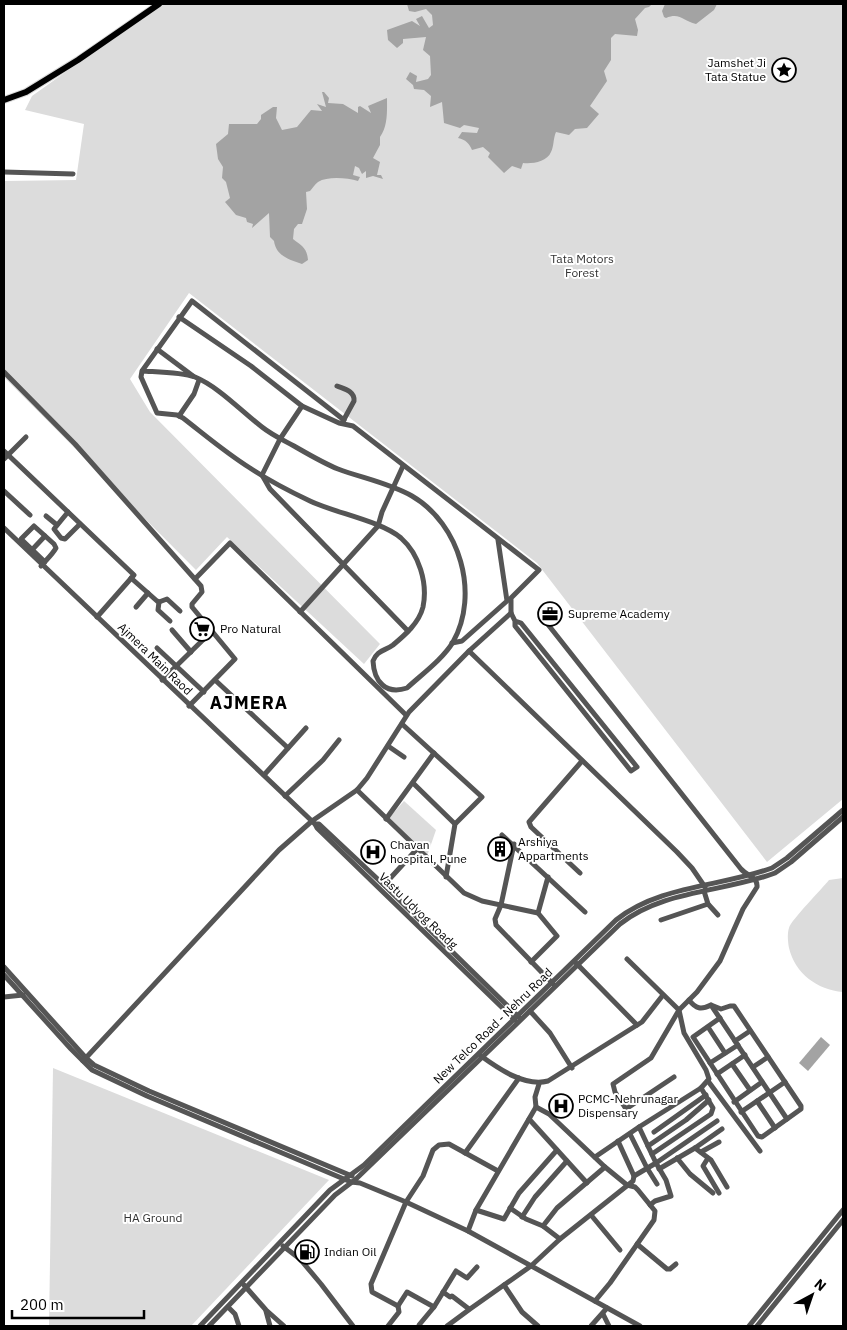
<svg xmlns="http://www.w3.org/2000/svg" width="847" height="1330" viewBox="0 0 847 1330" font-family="'IBM Plex Sans',sans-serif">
<rect width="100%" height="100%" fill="#fff"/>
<g fill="#dcdcdc">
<path d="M161,4H843V799L767,862L537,563L189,293L130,379L150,412L380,644L364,664L227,537L196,570L4,377V181L76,180L84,124L25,110L32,96Z"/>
<path d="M404,801L436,830L427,856L388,819Z"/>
<path d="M843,878V992C817,990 795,973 789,948C788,942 787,934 789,928C791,920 822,889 829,880Z"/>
<path d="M53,1068L329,1180L191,1326H49Z"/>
</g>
<g fill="#a3a3a3">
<path d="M407,4H652L649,7L645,8L635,19L638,30L637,36L615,34L611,38V60L604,71L607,81L590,106L599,114L587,128L575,129L569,135L556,132C553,139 554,146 551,152C547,162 532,164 523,163L521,169L512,166L504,173L488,157L490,153L483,147L472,150C469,143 466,140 458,138L462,132L477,133L479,128L464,125L460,128L444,123L442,102L430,107L431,96L424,90L414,89L413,85L406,79L410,72L417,76L416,82L428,79L431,75L430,56L423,50L426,37L403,39V43L397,48L388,40L387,30L412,21L420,26L416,19L422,16L429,28L433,25L432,15L426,9L415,12L409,11Z"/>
<path d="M665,4H717L714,10L696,24C683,21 680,12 666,18L664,17L662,11Z"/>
<path d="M322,92H324L329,98L328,103L343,104L358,113V107L360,106L371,113L368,106L387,98C387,111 388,126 380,137V145L373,158L380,162L377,175H381L383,179L373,176L366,178V171L362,174L359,168L355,166L353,175L360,177L358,181C347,178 328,176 318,182C315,184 312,189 310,191L306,192L307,209L302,224H298L294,229L293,239C302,246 307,248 308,260L302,264C290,260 276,256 274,241L270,237L269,213L252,228L253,224L247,222L246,218L236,215L225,202L230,198L226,182L222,178L223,167L218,159L216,144L228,134L229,124H257L261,119V115L273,107H277L276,118L282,130L297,127L311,110L322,111L317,104L326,107Z"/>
<path d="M821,1037L830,1045L808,1071L799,1063Z"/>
</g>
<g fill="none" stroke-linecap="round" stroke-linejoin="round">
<g stroke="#dbdbdb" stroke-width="8">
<path id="major" d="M4,100L26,92L78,60L159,4"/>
</g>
<g stroke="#555" stroke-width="5">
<path d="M4,172L73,174"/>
<path d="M179,317L251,366L302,406L339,423L353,426L539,570L511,598V613L515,621V626L631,771L637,767L521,623L515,621"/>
<path d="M157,349L193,376"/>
<path d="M142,371C157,372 181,372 195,377C219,387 241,411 262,427C272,435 283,440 294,446C308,454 323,463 338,469C362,478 389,483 412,496C460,524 480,594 453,642C443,659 421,675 407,688C386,695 374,682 373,661C377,650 385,651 393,645C405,635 419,623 423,607C428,583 419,554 401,538C381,521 335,513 310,501C289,491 268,480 250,468C226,453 205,435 183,418L177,415L157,413L141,377L142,371L192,301L344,420"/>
<path d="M4,372L75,444L201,586L202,592L192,604V607L235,659L189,706"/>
<path d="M337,386C344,389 355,391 354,401L342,423"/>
<path d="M302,406L280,439L262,475L270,489L408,631"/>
<path d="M179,416L194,394L199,380"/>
<path d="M4,451L134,575L97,617"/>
<path d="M4,459L26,437"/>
<path d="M4,491L30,515"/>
<path d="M68,512L54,529L61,538L65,539L80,524"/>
<path d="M46,516L57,525"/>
<path d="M4,528L315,824L317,828L515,1020"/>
<path d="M30,552L45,536"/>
<path d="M41,566C46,560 52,555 56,548L54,544L34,526L21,539L45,562"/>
<path d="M131,578L157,601L159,602L167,599L180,611"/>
<path d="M195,579L230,543L406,715"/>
<path d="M159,602L158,610L170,621"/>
<path d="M136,607L148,593"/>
<path d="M300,612L378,526L382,512L403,466"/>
<path d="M546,622L741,869C747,876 758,877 757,887L743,909L720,961L697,992L679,1010L651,1058L613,1084L615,1092L626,1109L674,1077"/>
<path d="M172,630L191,652"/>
<path d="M452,643L462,641L507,601L498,540"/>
<path d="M157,648L204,692"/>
<path d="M469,651L677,852L692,868L705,887"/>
<path d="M162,680L211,632"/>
<path d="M215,680L288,748"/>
<path d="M402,724L482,797L455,824L446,877"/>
<path d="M388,746L404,757"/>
<path d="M264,775L306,728"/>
<path d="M413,783L455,824"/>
<path d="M357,790L464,893L482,901L538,913L557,936L531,962"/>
<path d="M285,796L323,760L339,740"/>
<path d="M386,819L434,753"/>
<path d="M315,824H319L384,885L519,1017"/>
<path d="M502,835L585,912"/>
<path d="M514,844L501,905L495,919L496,925L554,985"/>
<path d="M580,873L531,827L529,822L582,761"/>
<path d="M384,885L417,849"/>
<path d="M704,891L708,904L718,915"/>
<path d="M538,913L548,877"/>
<path d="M661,920L708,904"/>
<path d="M627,959L679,1010L684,1033L706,1070L709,1079L701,1088L639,1127L656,1163L634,1176"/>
<path d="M576,963L637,1025"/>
<path d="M4,967L86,1058L94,1065L149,1091L352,1176"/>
<path d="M4,975L71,1049L92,1070L147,1096L351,1182L360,1183L406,1202L468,1231L640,1326"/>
<path d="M4,997L23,995"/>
<path d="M689,1000C696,1009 701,1010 711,1005L787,1119"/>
<path d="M711,1005L721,1009L730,1006H734L801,1106V1109L762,1137L758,1136L693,1037L720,1018"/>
<path d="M530,1011L550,1033L572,1068"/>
<path d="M708,1027L725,1053"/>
<path d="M735,1041L750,1031"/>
<path d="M481,1056C499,1069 525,1087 548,1081L642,1022L663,995"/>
<path d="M83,1061L279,850L312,821L357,790L367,778L409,712L469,651L511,613"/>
<path d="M710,1063L738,1045"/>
<path d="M732,1064L750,1090"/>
<path d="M753,1067L768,1057"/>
<path d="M717,1074L745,1055"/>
<path d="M708,1081L760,1151"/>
<path d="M757,1101L775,1128"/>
<path d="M734,1102L762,1082"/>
<path d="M536,1107L549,1114L605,1167L627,1185L635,1187L638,1190L655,1211L654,1220L610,1283L595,1301"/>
<path d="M741,1112L785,1082"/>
<path d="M529,1119L587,1183"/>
<path d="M654,1132L706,1095"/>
<path d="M630,1134L647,1168L657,1184"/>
<path d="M648,1146L686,1120L709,1100"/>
<path d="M695,1148L711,1160L727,1187"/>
<path d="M701,1152L719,1142"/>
<path d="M465,1153L519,1078"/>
<path d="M652,1154L711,1114L713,1108L701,1088"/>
<path d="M595,1157L639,1127"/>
<path d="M677,1158L690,1174L713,1193"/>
<path d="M708,1158L703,1166L719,1193"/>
<path d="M659,1169L695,1148L722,1129"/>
<path d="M650,1205L655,1201L671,1196L666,1180L656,1163L717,1121"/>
<path d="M510,1208L526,1219L543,1226"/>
<path d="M476,1210L504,1219L519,1193L557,1150"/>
<path d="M591,1215L620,1250"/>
<path d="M522,1217L535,1197L567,1161"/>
<path d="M468,1231L476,1210L536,1107L535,1097L539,1084"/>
<path d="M560,1239L543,1226L557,1208L605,1167"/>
<path d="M637,1244L667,1269H670L676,1264"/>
<path d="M283,1246L300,1259L321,1284L353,1326"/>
<path d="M244,1285L266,1310L284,1326"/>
<path d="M504,1285L522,1312L538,1326"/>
<path d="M443,1292L450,1297L452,1296L469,1309"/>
<path d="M398,1306L372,1292L371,1284L406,1202L423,1176L433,1150L439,1145L449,1144L498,1171"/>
<path d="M228,1307L235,1314L239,1326"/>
<path d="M266,1311L270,1326"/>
<path d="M603,1314L609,1326"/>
<path d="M419,1325L434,1307"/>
<path d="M200,1326L330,1190L364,1165L616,920C660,885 721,887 772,868L787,858L843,810"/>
<path d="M209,1326L335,1195L356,1179L620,924C662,890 725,892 775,873L791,862L843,817"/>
<path d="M388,1326L399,1312L398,1306L407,1292L434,1307L456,1271L467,1278L477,1267"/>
<path d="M447,1326L470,1309L531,1266L560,1239L633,1181L634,1176L618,1141"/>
<path d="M591,1326L607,1308"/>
<path d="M749,1326L843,1210"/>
<path d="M757,1326L843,1220"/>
</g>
<use href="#major" stroke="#000" stroke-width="6"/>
</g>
<defs>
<g id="sight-ring" transform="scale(1.25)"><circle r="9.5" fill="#fff" stroke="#000" stroke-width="1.5"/><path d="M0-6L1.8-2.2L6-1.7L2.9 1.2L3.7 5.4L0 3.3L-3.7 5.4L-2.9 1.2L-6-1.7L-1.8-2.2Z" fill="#000"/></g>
<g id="office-ring" transform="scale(1.25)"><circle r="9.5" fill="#fff" stroke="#000" stroke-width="1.5"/><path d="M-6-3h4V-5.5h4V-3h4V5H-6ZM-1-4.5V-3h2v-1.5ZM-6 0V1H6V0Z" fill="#000"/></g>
<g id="supermarket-ring" transform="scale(1.25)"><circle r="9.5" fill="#fff" stroke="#000" stroke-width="1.5"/><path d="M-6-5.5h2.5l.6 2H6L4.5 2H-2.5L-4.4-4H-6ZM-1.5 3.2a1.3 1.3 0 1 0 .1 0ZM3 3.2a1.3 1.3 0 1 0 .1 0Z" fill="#000"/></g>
<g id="building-ring" transform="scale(1.25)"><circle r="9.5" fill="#fff" stroke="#000" stroke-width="1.5"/><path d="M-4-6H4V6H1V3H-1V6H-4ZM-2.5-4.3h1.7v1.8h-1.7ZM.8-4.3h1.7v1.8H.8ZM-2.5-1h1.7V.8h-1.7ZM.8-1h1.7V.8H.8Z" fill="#000"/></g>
<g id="hospital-ring" transform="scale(1.25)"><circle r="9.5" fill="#fff" stroke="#000" stroke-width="1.5"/><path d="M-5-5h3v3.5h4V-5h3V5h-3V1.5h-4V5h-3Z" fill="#000"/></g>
<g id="fuel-ring" transform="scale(1.25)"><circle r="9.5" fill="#fff" stroke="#000" stroke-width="1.5"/><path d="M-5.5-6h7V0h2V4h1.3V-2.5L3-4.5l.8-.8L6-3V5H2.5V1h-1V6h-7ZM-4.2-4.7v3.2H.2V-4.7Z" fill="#000"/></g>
</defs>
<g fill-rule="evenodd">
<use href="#sight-ring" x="784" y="70"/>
<use href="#office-ring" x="550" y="614"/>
<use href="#supermarket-ring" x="202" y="629"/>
<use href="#building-ring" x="500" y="849"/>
<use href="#hospital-ring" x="373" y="852"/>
<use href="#hospital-ring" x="561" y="1106"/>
<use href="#fuel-ring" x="307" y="1252"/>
</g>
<g text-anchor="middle" stroke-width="4" stroke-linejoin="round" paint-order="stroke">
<g font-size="12" fill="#000" stroke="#fff" text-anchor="start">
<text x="766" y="67" text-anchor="end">Jamshet Ji<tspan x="766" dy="14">Tata Statue</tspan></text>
<text x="568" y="618">Supreme Academy</text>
<text x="220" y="633">Pro Natural</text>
<text x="518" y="846">Arshiya<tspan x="518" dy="14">Appartments</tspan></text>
<text x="390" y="849">Chavan<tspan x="390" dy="14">hospital, Pune</tspan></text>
<text x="578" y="1103">PCMC-Nehrunagar<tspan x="578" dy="14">Dispensary</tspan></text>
<text x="324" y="1256">Indian Oil</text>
</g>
<g font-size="12" fill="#333" stroke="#fff">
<text x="582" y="263">Tata Motors<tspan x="582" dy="14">Forest</tspan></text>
<text x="153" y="1222">HA Ground</text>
</g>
<g font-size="12" fill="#000" stroke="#fff">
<text transform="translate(155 659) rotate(44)" y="4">Ajmera Main Raod</text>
<text transform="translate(418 911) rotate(44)" y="4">Vastu Udyog Roadg</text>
<text transform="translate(493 1026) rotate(-44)" y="4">New Telco Road - Nehru Road</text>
</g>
<g font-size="18" font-weight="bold" letter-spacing="1" fill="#000" stroke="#fff">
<text x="249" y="709">AJMERA</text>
</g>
</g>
<rect width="847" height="1330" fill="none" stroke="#000000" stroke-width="10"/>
<g transform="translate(812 1295) rotate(40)" stroke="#ffffff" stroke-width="4" paint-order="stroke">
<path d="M0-4L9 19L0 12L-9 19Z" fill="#000000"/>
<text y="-8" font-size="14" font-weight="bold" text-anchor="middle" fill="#000000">N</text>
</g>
<path d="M12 1310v8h132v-8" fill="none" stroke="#000000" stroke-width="2.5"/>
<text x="20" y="1310" font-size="15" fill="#000000" stroke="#ffffff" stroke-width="4" paint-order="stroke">200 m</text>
</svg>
